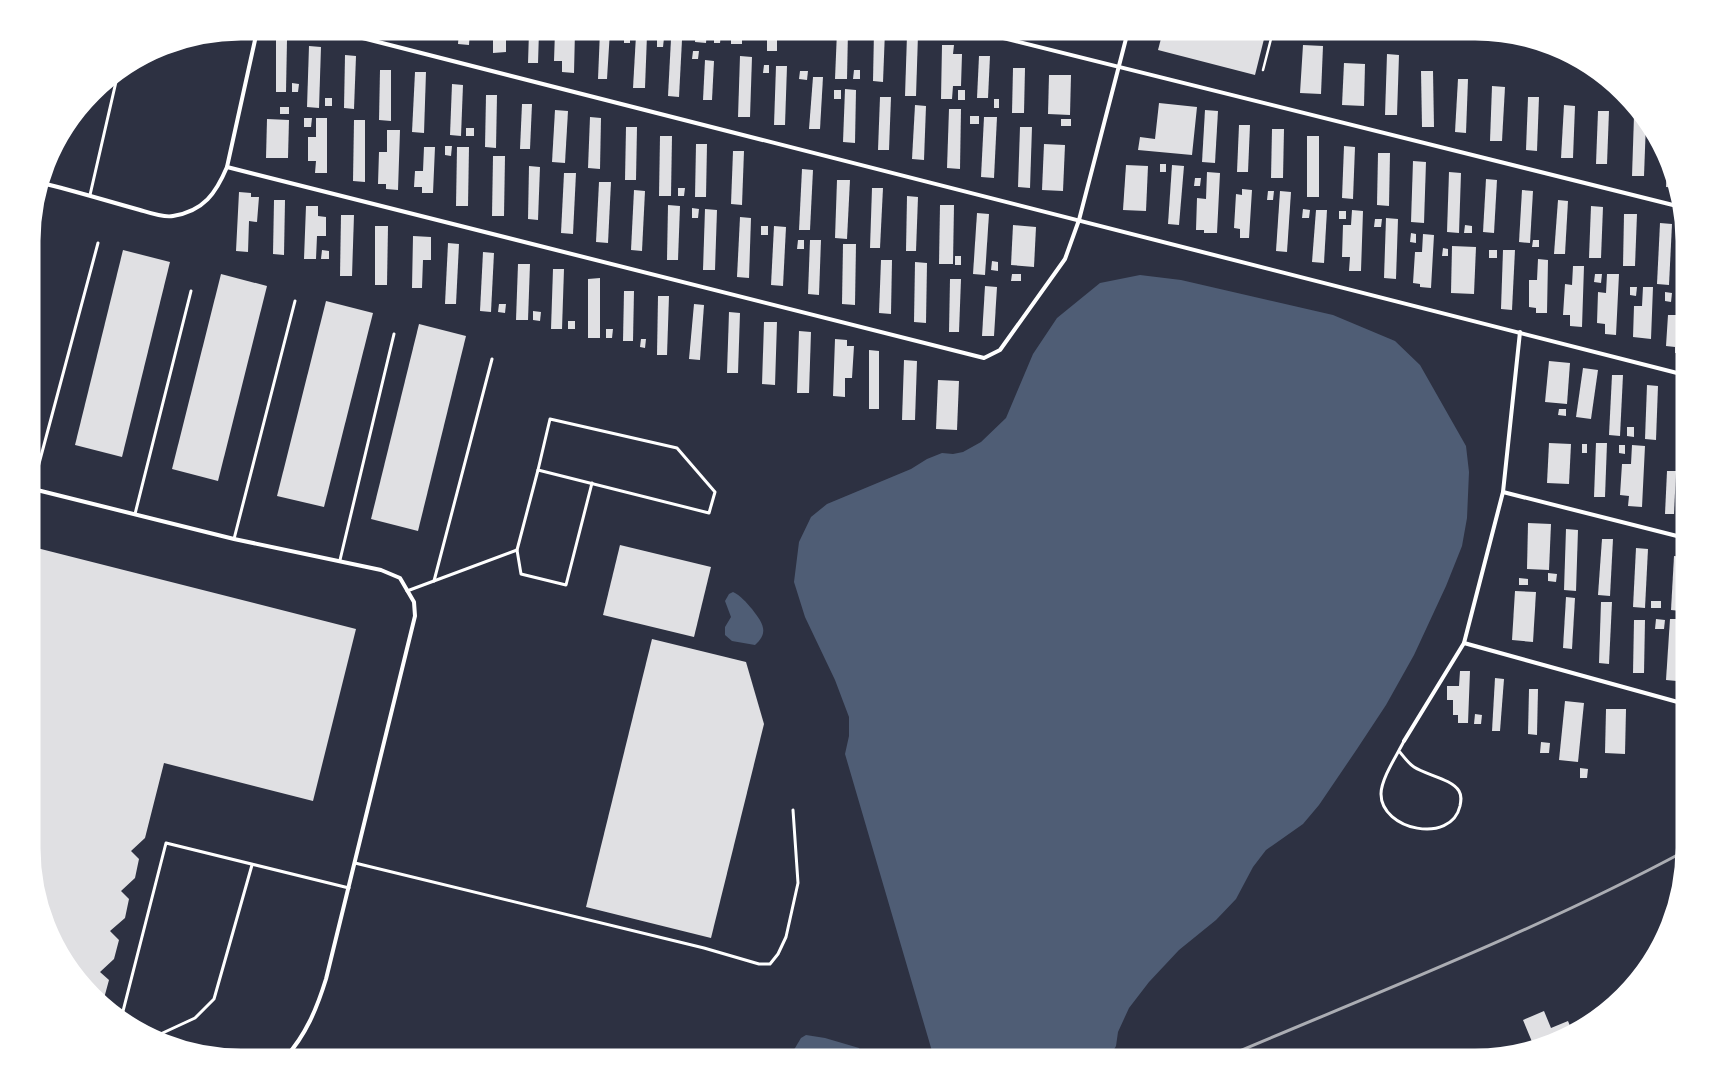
<svg xmlns="http://www.w3.org/2000/svg" width="1716" height="1089" viewBox="0 0 1716 1089" font-family="'DM Sans',sans-serif">
<rect width="100%" height="100%" fill="#2d3142"/>
<g fill="#4f5d75">
<path d="M1140,275L1181,280L1333,315L1395,341L1420,365L1466,446L1469,472L1467,518L1462,546L1446,586L1414,655L1386,705L1357,749L1319,805L1303,824L1266,850L1253,867L1236,899L1216,920L1179,950L1149,982L1129,1008L1118,1032L1116,1046L1109,1058H934L845,754L849,736V717L835,680L805,617L794,582L799,542L811,517L827,504L911,469L927,459L942,453L953,454L963,452L981,442L1006,418L1033,354L1057,318L1100,283Z"/>
<path d="M733,592C741,596 746,602 752,609C762,622 770,632 755,645L732,641L725,635V627L731,617L725,601L729,594Z"/>
<path d="M806,1035L825,1038L859,1048L864,1058H789L801,1038Z"/>
</g>
<g fill="#e0e0e3">
<path d="M422,31H434L433,35L422,34Z"/>
<path d="M459,31H470L469,45L458,44Z"/>
<path d="M493,31H506V52L493,53Z"/>
<path d="M529,31H539L538,63H528Z"/>
<path d="M555,31H575L574,73L562,72V61H554Z"/>
<path d="M600,31H610L607,79H598Z"/>
<path d="M696,31H707L706,43L695,42Z"/>
<rect x="731" y="31" width="11" height="13"/>
<rect x="767" y="31" width="10" height="20"/>
<path d="M837,31H848L847,79H835Z"/>
<path d="M874,31H885L883,82L873,81Z"/>
<path d="M1163,31H1266L1255,75L1158,50Z"/>
<path d="M714,34H721L720,43H714Z"/>
<rect x="624" y="35" width="6" height="8"/>
<path d="M636,35H647L645,88H633Z"/>
<path d="M907,35H918L916,96H905Z"/>
<path d="M657,38H664L663,47H657Z"/>
<path d="M671,39L682,40L679,97L668,96Z"/>
<path d="M276,40H287L286,92H276Z"/>
<path d="M942,45H954L953,54H962L961,86H953L952,99H941Z"/>
<path d="M1303,45L1323,46L1321,94L1300,93Z"/>
<path d="M309,46L321,47L319,108L307,107Z"/>
<path d="M693,51H699L698,59H692Z"/>
<path d="M1387,54L1399,55L1397,115H1385Z"/>
<path d="M345,55L356,56L354,109L344,108Z"/>
<path d="M740,56L752,57L750,117H738Z"/>
<path d="M979,56H990L988,98H977Z"/>
<path d="M705,60L714,61L712,100H703Z"/>
<path d="M1344,63L1365,64L1364,106L1342,105Z"/>
<path d="M764,65H769V73H763Z"/>
<path d="M776,66H787L785,125H774Z"/>
<path d="M1013,68H1025L1024,113H1012Z"/>
<path d="M380,70H391V121L379,120Z"/>
<path d="M854,70H860V79H853Z"/>
<path d="M800,71H808L807,80L799,79Z"/>
<path d="M1421,71H1433L1434,127H1422Z"/>
<path d="M415,72H426L424,133L412,132Z"/>
<path d="M1049,75H1071L1070,115L1048,114Z"/>
<path d="M813,77H823L820,129H809Z"/>
<path d="M1458,79H1468L1466,133L1455,132Z"/>
<path d="M292,83L299,84L298,92H292Z"/>
<path d="M452,84L463,85L461,136L450,135Z"/>
<path d="M1492,86L1505,87L1502,141H1490Z"/>
<path d="M845,89L856,90L855,143L843,142Z"/>
<rect x="834" y="90" width="7" height="9"/>
<rect x="958" y="90" width="7" height="10"/>
<path d="M486,95H497L496,148L485,147Z"/>
<path d="M880,97H891L889,150H878Z"/>
<path d="M1528,97H1539L1537,151L1526,150Z"/>
<rect x="325" y="98" width="7" height="8"/>
<rect x="994" y="99" width="5" height="9"/>
<path d="M1159,103L1197,107L1192,155L1138,150L1140,137L1155,139Z"/>
<path d="M522,104H532L530,149H520Z"/>
<path d="M915,105L926,106L924,160L912,159Z"/>
<path d="M1564,105L1575,106L1573,158H1561Z"/>
<rect x="280" y="107" width="9" height="7"/>
<path d="M949,109H961L960,169L947,168Z"/>
<path d="M555,110L568,111L565,163L552,162Z"/>
<path d="M1205,110L1218,111L1215,163L1202,162Z"/>
<path d="M1598,111H1609L1607,164H1596Z"/>
<rect x="970" y="116" width="9" height="8"/>
<path d="M1634,116H1642L1646,122L1644,176H1632Z"/>
<path d="M590,117L601,118L600,169L588,168Z"/>
<path d="M984,117H997L994,178L981,177Z"/>
<path d="M304,118H312L311,127H304Z"/>
<path d="M316,118H327V173H315L316,161H308V137H316Z"/>
<path d="M267,119L289,120L288,158H266Z"/>
<rect x="1061" y="119" width="10" height="7"/>
<path d="M354,120H365V182L353,181Z"/>
<path d="M1239,125H1250L1248,172H1237Z"/>
<path d="M626,127H637L636,180H625Z"/>
<path d="M1020,127H1032L1030,188L1018,187Z"/>
<rect x="466" y="128" width="8" height="8"/>
<path d="M1272,129H1284L1283,178H1271Z"/>
<path d="M387,130H400L398,190L386,189V184H378L379,152H387Z"/>
<path d="M660,136H672L671,196H659Z"/>
<rect x="1307" y="136" width="12" height="61"/>
<path d="M696,144H707L706,197H695Z"/>
<path d="M1044,144L1065,145L1063,191L1042,190Z"/>
<path d="M445,146H452L451,156L445,155Z"/>
<path d="M1344,146L1355,147L1353,199L1342,198Z"/>
<path d="M424,147H435L433,193H422V187H414L415,171H423Z"/>
<path d="M457,147H469L468,206H456Z"/>
<path d="M733,151H744L742,205L731,204Z"/>
<path d="M1378,153H1390L1389,206L1377,205Z"/>
<path d="M493,156H505L504,216H492Z"/>
<path d="M1413,161L1426,162L1424,223L1411,222Z"/>
<path d="M1667,161L1678,186V188L1666,187Z"/>
<rect x="1160" y="164" width="6" height="8"/>
<path d="M1126,165L1148,166L1146,211L1123,210Z"/>
<path d="M1172,165L1184,166L1179,225L1168,224Z"/>
<path d="M529,166L540,167L538,220L528,219Z"/>
<path d="M802,169L813,170L810,230H799Z"/>
<path d="M1207,172L1220,173L1217,233H1204V230H1196L1197,198L1206,199Z"/>
<path d="M1449,172L1461,173L1459,233L1447,232Z"/>
<path d="M564,173H576L573,234L561,233Z"/>
<path d="M1195,178H1201L1200,186H1194Z"/>
<path d="M1486,179L1497,180L1494,233L1483,232Z"/>
<path d="M837,180H850L847,239L835,238Z"/>
<path d="M599,182H611L608,243L596,242Z"/>
<path d="M678,188H685L684,196H678Z"/>
<path d="M872,188H883L880,248H870Z"/>
<path d="M1242,189L1252,190L1249,238H1240V229L1234,228L1236,194L1242,195Z"/>
<path d="M634,190L645,191L642,251L631,250Z"/>
<path d="M1522,190L1533,191L1530,243L1519,242Z"/>
<path d="M1268,191H1274L1273,200H1267Z"/>
<path d="M1280,191L1291,192L1287,252L1276,251Z"/>
<path d="M239,192L251,193V197H259L257,222L249,221L248,252L236,251Z"/>
<path d="M907,196L918,197L916,251H906Z"/>
<path d="M274,200H285L284,255L273,254Z"/>
<path d="M1558,200L1568,201L1565,254H1554Z"/>
<path d="M668,205L680,206L678,260H667Z"/>
<path d="M940,205H954L953,264H939Z"/>
<path d="M306,206H318V216L326,217V236H317L316,259H304Z"/>
<path d="M1591,206L1603,207L1601,258H1589Z"/>
<path d="M692,208L699,209L698,218H692Z"/>
<path d="M705,209L717,210L715,270H703Z"/>
<path d="M1303,209L1310,210L1309,218H1302Z"/>
<path d="M1316,210H1327L1324,263L1312,262Z"/>
<path d="M1352,210L1363,211L1361,271H1349L1350,257H1342L1343,225H1351Z"/>
<rect x="1339" y="211" width="7" height="8"/>
<path d="M977,213L989,214L985,275L973,274Z"/>
<path d="M1624,214H1637L1635,266H1623Z"/>
<path d="M341,215H354L352,276H340Z"/>
<path d="M740,217L751,218L749,278L737,277Z"/>
<path d="M1386,218L1398,219L1396,279L1384,278Z"/>
<path d="M1375,219H1382L1381,227H1374Z"/>
<path d="M1660,223L1672,224L1669,285L1657,284Z"/>
<path d="M1013,225L1036,227L1034,267L1011,265Z"/>
<path d="M1465,225L1472,226V233H1464Z"/>
<path d="M375,226H388L387,285H375Z"/>
<rect x="761" y="226" width="7" height="9"/>
<path d="M774,226L786,227L783,286L771,285Z"/>
<path d="M1411,233L1416,234V243L1410,242Z"/>
<path d="M1423,234L1434,235L1431,288L1420,287V284L1413,283L1415,252H1422Z"/>
<path d="M413,236L431,237V260H423L422,288H412Z"/>
<path d="M798,240H804V249H797Z"/>
<path d="M810,240H821L819,295L808,294Z"/>
<path d="M1533,240H1539V247H1532Z"/>
<path d="M448,243L459,244L456,304H445Z"/>
<path d="M843,244H856L855,305L842,304Z"/>
<path d="M1452,246L1476,247L1474,294L1451,293Z"/>
<path d="M1443,248L1448,249V256H1442Z"/>
<path d="M123,250L170,262L122,457L75,445Z"/>
<path d="M322,250L329,251V259H321Z"/>
<rect x="1489" y="250" width="8" height="8"/>
<path d="M1503,250H1515L1512,310L1501,309Z"/>
<path d="M483,252L494,253L491,312L480,311Z"/>
<rect x="955" y="256" width="6" height="9"/>
<path d="M1538,259L1548,260L1547,313H1536V308L1529,307V280H1537Z"/>
<path d="M881,260H892L891,314L879,313Z"/>
<path d="M992,261L998,262V271L991,270Z"/>
<path d="M915,262L927,263L926,323L914,322Z"/>
<path d="M518,264H530L528,320H516Z"/>
<path d="M1573,266H1584L1582,327L1570,326V315H1563L1565,284L1572,285Z"/>
<path d="M553,269H564L562,329H551Z"/>
<path d="M221,274L267,286L218,481L172,469Z"/>
<path d="M1012,274H1021V281H1011Z"/>
<path d="M1595,274H1602L1601,283L1594,282Z"/>
<path d="M1607,274H1619L1616,335L1605,334V324L1597,323L1598,292L1606,293Z"/>
<path d="M600,278V338H588V279Z"/>
<path d="M950,279H961L959,332H949Z"/>
<path d="M985,286L997,287L994,336H982Z"/>
<path d="M1630,287H1637L1636,296L1630,295Z"/>
<path d="M1643,287H1653L1651,339L1633,337L1634,306H1642Z"/>
<path d="M624,291H634L633,341H623Z"/>
<path d="M1665,292L1672,293L1671,302L1665,301Z"/>
<path d="M1678,293H1685V353H1675V347L1666,346L1668,315H1677Z"/>
<path d="M658,296H669L667,355H657Z"/>
<path d="M326,301L373,313L324,507L277,496Z"/>
<path d="M499,304H506L505,313L498,312Z"/>
<path d="M694,304L704,305L700,360L689,359Z"/>
<path d="M533,311L541,312L540,321L533,320Z"/>
<path d="M729,312L740,313L738,373H727Z"/>
<rect x="568" y="321" width="7" height="8"/>
<path d="M764,322H777L775,385L762,384Z"/>
<path d="M419,324L466,336L418,531L371,519Z"/>
<path d="M606,329H613L612,338H606Z"/>
<path d="M799,331L811,332L809,393H797Z"/>
<path d="M641,339H646L645,348L640,347Z"/>
<path d="M835,339L847,340V346H854L852,378H845V397L833,396Z"/>
<path d="M869,350L879,351V409H869Z"/>
<path d="M904,360L917,361L915,420H902Z"/>
<path d="M1549,361L1570,363L1567,404L1545,402Z"/>
<path d="M1583,368L1598,370L1591,419L1576,417Z"/>
<path d="M1612,375H1623L1620,436L1609,435Z"/>
<path d="M938,380L959,381L957,430L936,429Z"/>
<path d="M1647,385L1658,386L1656,440L1645,439Z"/>
<path d="M1682,395H1685V450H1679Z"/>
<path d="M1559,409H1566V416L1558,415Z"/>
<path d="M1627,427H1634V437L1627,436Z"/>
<path d="M1549,443L1571,444L1569,484L1547,483Z"/>
<path d="M1596,443H1607L1605,497H1594Z"/>
<rect x="1582" y="444" width="5" height="9"/>
<path d="M1619,445H1625V454L1619,453Z"/>
<path d="M1632,445L1645,446L1642,507L1628,506L1629,496L1620,495L1622,464H1631Z"/>
<path d="M1667,471H1676L1674,514H1665Z"/>
<path d="M1528,523L1551,524L1549,570L1527,569Z"/>
<path d="M1566,529L1578,530L1576,591L1564,590Z"/>
<path d="M1602,539H1613L1610,596L1598,595Z"/>
<path d="M620,545L711,567L694,637L603,615Z"/>
<path d="M33,547L356,629L313,801L164,763L145,838L131,851L139,859L135,878L121,891L129,899L125,918L110,931L119,940L114,959L100,972L109,980L103,1002L66,965L42,916L33,876Z"/>
<path d="M1636,548L1648,549L1645,608L1633,607Z"/>
<path d="M1674,556L1684,557L1681,611L1671,610Z"/>
<path d="M1548,573L1557,574L1556,582L1548,581Z"/>
<path d="M1519,578L1528,579V585H1519Z"/>
<path d="M1515,591L1536,592L1533,642L1512,640Z"/>
<path d="M1566,597L1575,598L1572,649L1563,648Z"/>
<rect x="1651" y="601" width="10" height="7"/>
<path d="M1601,602H1612L1609,664L1599,663Z"/>
<path d="M1656,619L1665,620L1664,629H1655Z"/>
<path d="M1670,619H1681L1677,681L1666,680Z"/>
<path d="M1634,620H1645L1644,673H1633Z"/>
<path d="M652,639L746,662L764,724L711,938L586,907Z"/>
<path d="M1460,671H1470L1468,723H1458V715H1453V700H1447V686H1459Z"/>
<path d="M1495,678L1504,679L1500,731H1492Z"/>
<path d="M1529,689H1538L1537,735L1528,734Z"/>
<path d="M1565,701L1584,703L1578,762L1559,760Z"/>
<path d="M1606,709H1626L1625,754L1605,753Z"/>
<path d="M1475,714L1482,715L1481,724H1474Z"/>
<path d="M1541,742L1550,743L1549,753H1540Z"/>
<path d="M1580,768L1588,769L1587,778H1580Z"/>
<path d="M1544,1011L1551,1028L1568,1021L1573,1033L1535,1049L1523,1020Z"/>
</g>
<g fill="none" stroke-linecap="round" stroke-linejoin="round">
<path stroke="#fff" stroke-width="2.5" d="M1263,70L1273,31"/>
<g stroke="#fff" stroke-width="3">
<path d="M90,195L118,73"/>
<path d="M550,419L677,448L715,492L709,513L538,470Z"/>
<path d="M538,470L517,550L521,574L566,585L592,483"/>
<path d="M33,486L98,243"/>
<path d="M135,514L191,291"/>
<path d="M234,539L295,301"/>
<path d="M340,560L394,334"/>
<path d="M434,581L492,359"/>
<path d="M407,591L517,550"/>
<path d="M1399,751C1404,757 1408,763 1414,767C1426,775 1452,779 1459,791C1462,796 1461,801 1460,806C1451,845 1381,830 1381,794C1381,779 1397,755 1404,741"/>
<path d="M355,863L704,948L759,964H770L778,954L786,937L798,883L793,810"/>
<path d="M121,1019L166,843L349,888"/>
<path d="M154,1037L195,1018L214,999L252,865"/>
</g>
<g stroke="#fff" stroke-width="4">
<path d="M335,31L1685,375"/>
<path d="M975,31L1681,207"/>
<path d="M227,167L984,358L1000,350L1065,259L1079,220L1128,31"/>
<path d="M42,183C75,191 107,201 140,210C150,213 164,218 173,216C204,211 216,193 227,167L257,31"/>
<path d="M33,489L234,539L381,570L400,578L414,602L415,616L326,979C317,1008 306,1035 285,1058"/>
<path d="M1503,492L1685,538"/>
<path d="M1464,643L1685,704"/>
<path d="M1404,741L1464,643L1503,492L1520,332"/>
</g>
<path stroke="#abadb3" stroke-width="3" d="M1223,1058C1378,992 1536,931 1685,851"/>
</g>
<path d="M0 0H1716V1089H0ZM241 38H1475A203 203 0 0 1 1678 241V848A203 203 0 0 1 1475 1051H241A203 203 0 0 1 38 848V241A203 203 0 0 1 241 38Z" fill="#fff" fill-rule="evenodd"/>
<path fill="none" stroke="#fff" stroke-width="5" d="M241 38H1475A203 203 0 0 1 1678 241V848A203 203 0 0 1 1475 1051H241A203 203 0 0 1 38 848V241A203 203 0 0 1 241 38Z"/>
</svg>
